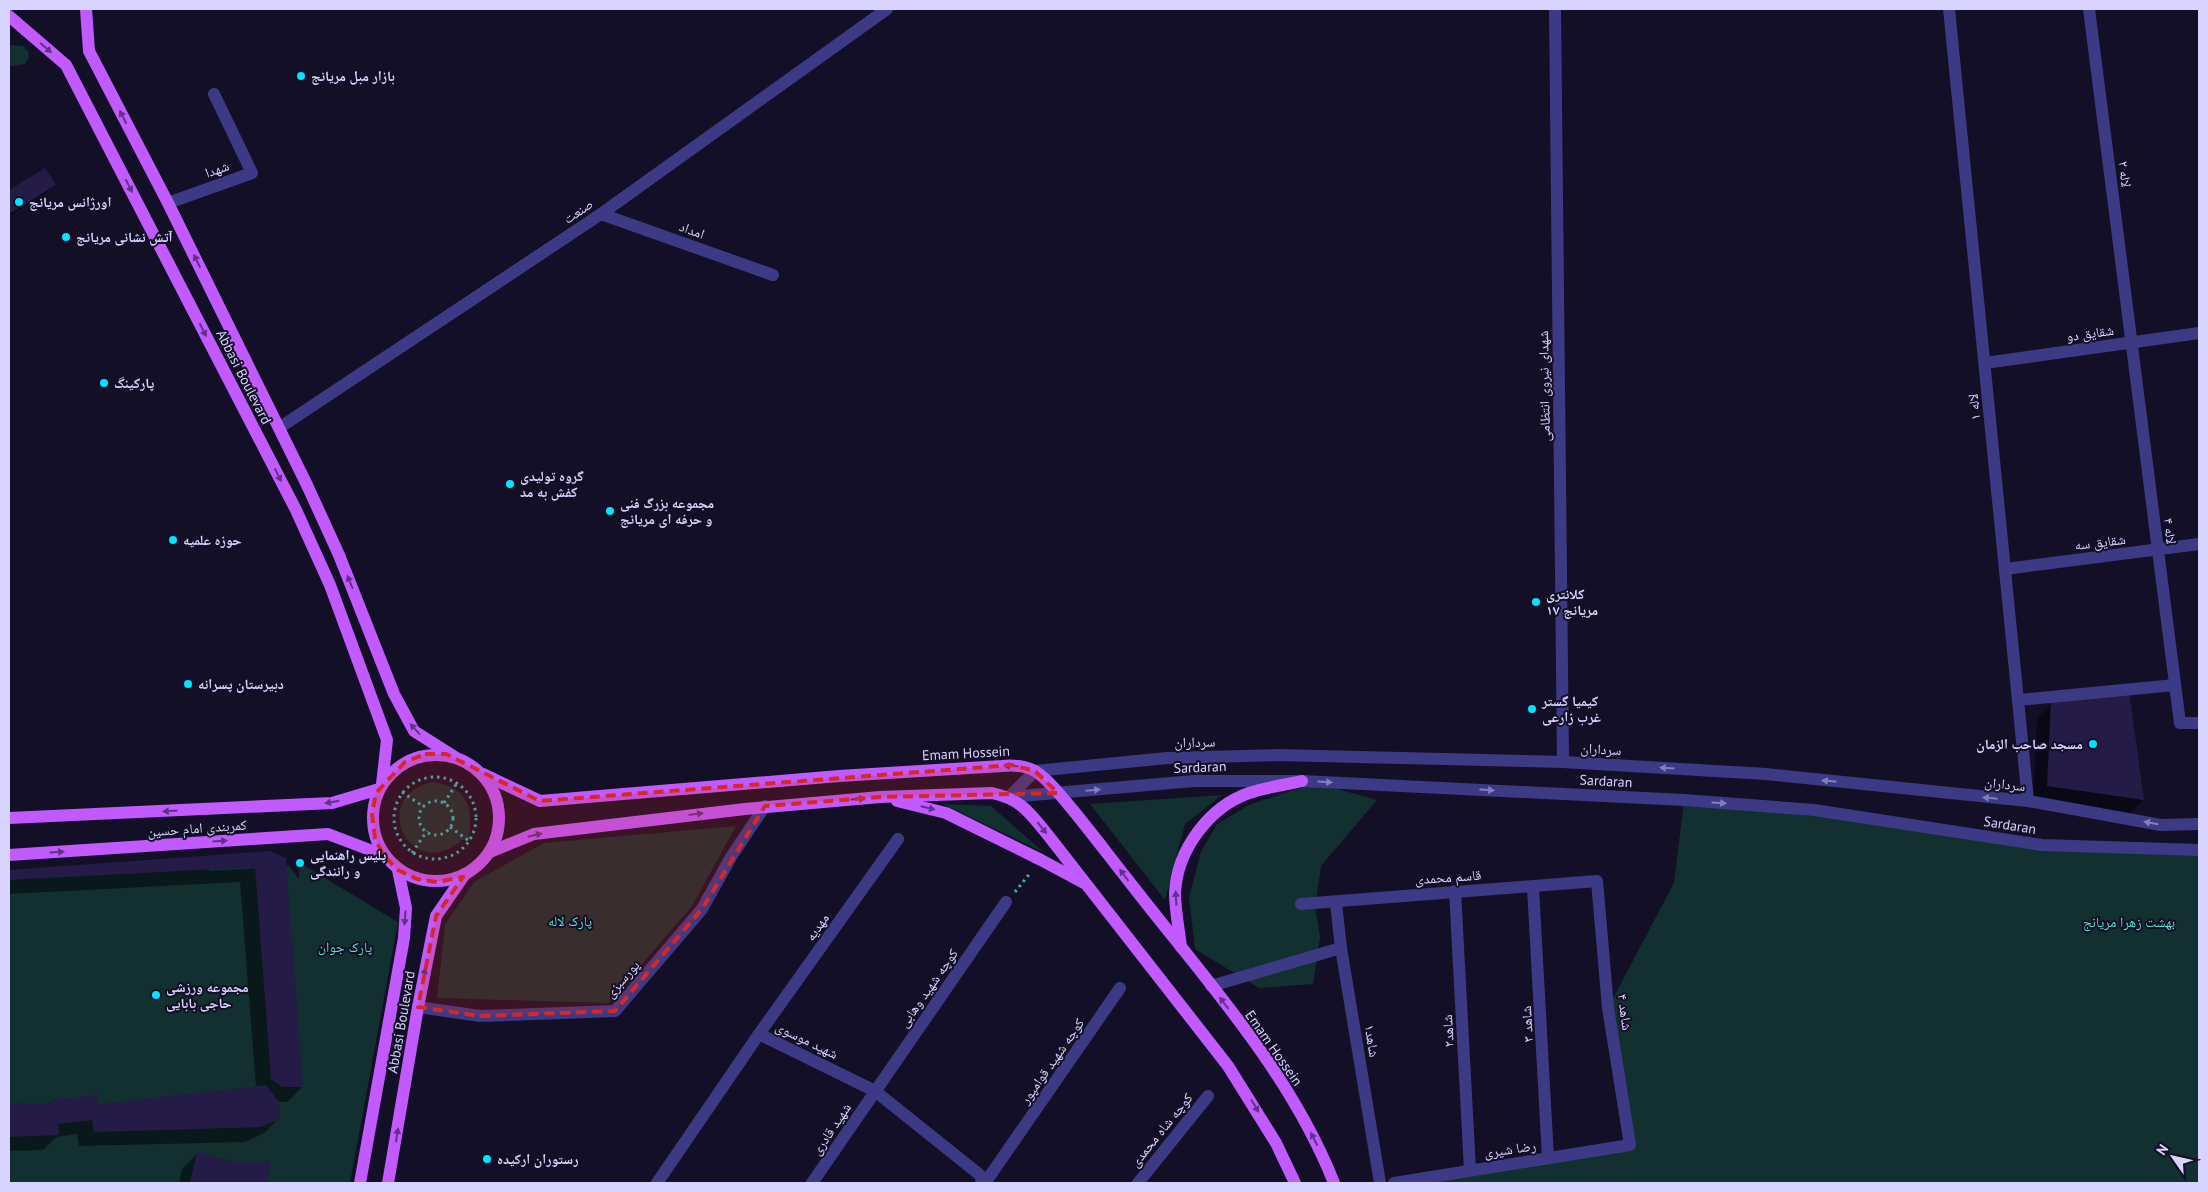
<svg xmlns="http://www.w3.org/2000/svg" width="2208" height="1192" viewBox="0 0 2208 1192" font-family="'PT Sans','Noto Naskh Arabic',sans-serif">
<rect width="100%" height="100%" fill="#130f26"/>
<g fill="#12302f">
<path d="M9,45L23,46L28,51L29,57L25,64L9,66Z"/>
<path d="M432,782C452,784 469,794 470,816C471,825 469,832 469,841L462,840C411,885 367,797 432,782Z"/>
<path d="M1316,783L1377,800L1321,866L1315,907L1320,937L1313,984L1259,988L1195,949L1189,897L1201,852L1217,824L1251,804Z"/>
<path d="M1222,795L1185,824L1165,900L1090,804Z"/>
<path d="M1684,800L2042,845L2199,850V1183H1394L1630,1145L1608,1008L1674,883Z"/>
<path d="M943,804L991,806L1043,852Z"/>
<path d="M736,826L692,906L608,1003L437,998L445,925L474,882L544,843Z"/>
<path d="M265,860L289,866L299,879L300,863L398,922L350,1183H9V874Z"/>
</g>
<g fill="#0007" fill-rule="evenodd">
<path d="M45,170L54,185L47,192L9,216V192Z"/>
<path d="M2052,703L2143,800L2128,815L2033,801L2037,718Z"/>
<path d="M270,852L302,1087L287,1102H277L279,1118L264,1133L245,1142L79,1146L77,1134L56,1137L43,1150L9,1151V1104L48,1105L52,1101L97,1105L256,1087L240,882L9,894V871ZM261,866V868L209,871V869Z"/>
<path d="M197,1154L230,1162H270L266,1183H179L182,1169Z"/>
</g>
<g fill="#241b47">
<path d="M45,168L56,185L9,214V190Z"/>
<path d="M2129,690L2144,800L2047,786L2051,702Z"/>
<path d="M270,851L286,858L303,1087H282L271,1079L255,867L9,880V870Z"/>
<path d="M266,1085L280,1104V1119L261,1127L94,1132L92,1120L58,1124L59,1135L9,1137V1103L51,1104V1100L98,1095V1104Z"/>
<path d="M197,1152L231,1161H271L267,1183H190Z"/>
</g>
<g fill="none" stroke-linecap="round" stroke-linejoin="round">
<g stroke="#2fb8b0" stroke-width="3" stroke-dasharray="2.5 4" stroke-linecap="butt">
<circle cx="435" cy="818" r="41"/>
<path d="M402,792L424,807"/>
<circle cx="436" cy="818" r="17"/>
<path d="M444,803L457,783"/>
<path d="M450,827L469,841"/>
<path d="M412,853L427,831"/>
<path d="M1015,892L1031,872"/>
</g>
<g stroke="#3d3a85" stroke-width="12">
<path d="M1555,9L1563,762"/>
<path d="M1949,9L2028,801"/>
<path d="M2089,9L2180,723H2199"/>
<path d="M168,203L252,173L214,94"/>
<path d="M601,214L773,275"/>
<path d="M1985,363L2199,333"/>
<path d="M279,428L601,214L887,9"/>
<path d="M2005,569L2199,544"/>
<path d="M2018,700L2175,685"/>
<path d="M1009,797L1035,771L1167,758L1277,755L1563,762L1766,774L2028,801L2161,825L2199,824"/>
<path d="M1009,797L1194,781H1302L1684,800L1814,810L2042,845L2199,850"/>
<path d="M1533,888L1548,1158"/>
<path d="M1455,891L1470,1170"/>
<path d="M1336,903L1341,948L1380,1183"/>
<path d="M1301,904L1597,881L1608,1008L1630,1145L1394,1183"/>
<path d="M1211,986L1341,948"/>
<path d="M418,1007L480,1016L615,1011L702,909L731,857L765,806"/>
<path d="M759,1034L875,1091L980,1175L982,1183"/>
<path d="M657,1183L759,1034L898,839"/>
<path d="M812,1183L1006,902"/>
<path d="M985,1183L1120,988"/>
<path d="M1138,1183L1208,1096"/>
</g>
<g stroke="#c25bff" stroke-width="12">
<path d="M86,9L89,51L168,203L307,485L339,555L394,694L414,731L455,757"/>
<path d="M9,16L66,65L296,510L330,585L387,740L382,784"/>
<circle cx="436" cy="818" r="63"/>
<path d="M483,774L540,801L839,776L1002,766C1013,765 1024,765 1035,771C1049,780 1061,796 1072,809C1091,832 1109,856 1128,880C1202,976 1289,1069 1334,1183"/>
<path d="M897,801L946,813L1041,860L1084,883"/>
<path d="M9,818L332,803L379,789"/>
<path d="M490,852L534,834L745,809L880,797L992,793C1024,800 1031,815 1051,839L1228,1066L1276,1143L1295,1183"/>
<path d="M9,855L328,834L383,855"/>
<path d="M1181,947C1179,929 1175,910 1175,893C1177,850 1209,807 1249,793C1266,787 1285,785 1302,781"/>
<path d="M360,1183L404,938L406,908L398,870"/>
<path d="M388,1183L418,1007L436,916L465,874"/>
</g>
</g>
<defs><path id="oneway-solid" d="M-6-.8H1V-3.2L6.5 0L1 3.2V.8H-6Z" transform="scale(1.25)"/></defs>
<g fill="#623188">
<use href="#oneway-solid" transform="translate(46 48) rotate(41)"/>
<use href="#oneway-solid" transform="translate(123 117) rotate(-117)"/>
<use href="#oneway-solid" transform="translate(129 186) rotate(63)"/>
<use href="#oneway-solid" transform="translate(197 261) rotate(-116)"/>
<use href="#oneway-solid" transform="translate(203 330) rotate(63)"/>
<use href="#oneway-solid" transform="translate(278 475) rotate(63)"/>
<use href="#oneway-solid" transform="translate(350 582) rotate(-112)"/>
<use href="#oneway-solid" transform="translate(415 729) rotate(-132)"/>
<use href="#oneway-solid" transform="translate(1011 766) rotate(-178)"/>
<use href="#oneway-solid" transform="translate(858 799) rotate(-4)"/>
<use href="#oneway-solid" transform="translate(332 802) rotate(170)"/>
<use href="#oneway-solid" transform="translate(928 808) rotate(13)"/>
<use href="#oneway-solid" transform="translate(170 811) rotate(177)"/>
<use href="#oneway-solid" transform="translate(696 814) rotate(-7)"/>
<use href="#oneway-solid" transform="translate(1042 828) rotate(51)"/>
<use href="#oneway-solid" transform="translate(535 835) rotate(-13)"/>
<use href="#oneway-solid" transform="translate(220 841) rotate(-4)"/>
<use href="#oneway-solid" transform="translate(57 852) rotate(-4)"/>
<use href="#oneway-solid" transform="translate(1124 875) rotate(-127)"/>
<use href="#oneway-solid" transform="translate(1176 898) rotate(-93)"/>
<use href="#oneway-solid" transform="translate(405 918) rotate(94)"/>
<use href="#oneway-solid" transform="translate(424 975) rotate(-79)"/>
<use href="#oneway-solid" transform="translate(1224 1003) rotate(-127)"/>
<use href="#oneway-solid" transform="translate(1255 1106) rotate(60)"/>
<use href="#oneway-solid" transform="translate(397 1135) rotate(-81)"/>
<use href="#oneway-solid" transform="translate(1314 1139) rotate(-117)"/>
</g>
<g fill="#837fbc">
<use href="#oneway-solid" transform="translate(1667 768) rotate(-177)"/>
<use href="#oneway-solid" transform="translate(1829 781) rotate(-174)"/>
<use href="#oneway-solid" transform="translate(1325 782) rotate(3)"/>
<use href="#oneway-solid" transform="translate(1093 790) rotate(-5)"/>
<use href="#oneway-solid" transform="translate(1487 790) rotate(3)"/>
<use href="#oneway-solid" transform="translate(1990 798) rotate(-174)"/>
<use href="#oneway-solid" transform="translate(1719 803) rotate(4)"/>
<use href="#oneway-solid" transform="translate(2151 823) rotate(-170)"/>
</g>
<path fill="#d62828" fill-opacity="0.2" stroke="#d62828" stroke-width="4" stroke-dasharray="10 6" stroke-linejoin="round" d="M425,754H446L540,801L1012,765L1035,771L1058,793L880,797L765,806L702,909L615,1011L480,1016L418,1007L436,916L463,877L437,882L417,879L398,870L383,855L375,838L372,814L376,793L405,762Z"/>
<g fill="#00e5ff" stroke="#130f26" stroke-width="2">
<circle cx="301" cy="76" r="5"/>
<circle cx="19" cy="202" r="5"/>
<circle cx="66" cy="237" r="5"/>
<circle cx="104" cy="383" r="5"/>
<circle cx="510" cy="484" r="5"/>
<circle cx="610" cy="511" r="5"/>
<circle cx="173" cy="540" r="5"/>
<circle cx="1536" cy="602" r="5"/>
<circle cx="188" cy="684" r="5"/>
<circle cx="1532" cy="709" r="5"/>
<circle cx="2093" cy="744" r="5"/>
<circle cx="300" cy="863" r="5"/>
<circle cx="156" cy="995" r="5"/>
<circle cx="487" cy="1159" r="5"/>
</g>
<g text-anchor="middle" stroke-width="4" stroke-linejoin="round" paint-order="stroke">
<g font-size="14" font-weight="bold" fill="#d9d4ff" stroke="#130f26" text-anchor="start">
<text x="311" y="81">بازار مبل مریانج</text>
<text x="29" y="207">اورژانس مریانج</text>
<text x="76" y="242">آتش نشانی مریانج</text>
<text x="114" y="388">پارکینگ</text>
<text x="520" y="481">گروه تولیدی<tspan x="520" dy="16">کفش به مد</tspan></text>
<text x="620" y="508">مجموعه بزرگ فنی<tspan x="620" dy="16">و حرفه ای مریانج</tspan></text>
<text x="183" y="545">حوزه علمیه</text>
<text x="1546" y="599">کلانتری<tspan x="1546" dy="16">۱۷ مریانج</tspan></text>
<text x="198" y="689">دبیرستان پسرانه</text>
<text x="1542" y="706">کیمیا گستر<tspan x="1542" dy="16">غرب زارعی</tspan></text>
<text x="2083" y="749" text-anchor="end">مسجد صاحب الزمان</text>
<text x="310" y="860">پلیس راهنمایی<tspan x="310" dy="16">و رانندگی</tspan></text>
<text x="166" y="992">مجموعه ورزشی<tspan x="166" dy="16">حاجی بابایی</tspan></text>
<text x="497" y="1164">رستوران ارکیده</text>
</g>
<g font-size="14" fill="#d9d4ff" stroke="#130f26">
<text transform="translate(217 169) rotate(-20)" y="5">شهدا</text>
<text transform="translate(2125 174) rotate(83)" y="5">لاله ۲</text>
<text transform="translate(578 211) rotate(-34)" y="5">صنعت</text>
<text transform="translate(692 230) rotate(20)" y="5">امداد</text>
<text transform="translate(2090 333) rotate(-8)" y="5">شقایق دو</text>
<text transform="translate(244 377) rotate(63)" y="5">Abbasi Boulevard</text>
<text transform="translate(1544 386) rotate(-91)" y="5">شهدای نیروی انتظامی</text>
<text transform="translate(1974 407) rotate(-96)" y="5">لاله ۱</text>
<text transform="translate(2170 531) rotate(83)" y="5">لاله ۴</text>
<text transform="translate(2100 542) rotate(-7)" y="5">شقایق سه</text>
<text transform="translate(1195 742) rotate(-1)" y="5">سرداران</text>
<text transform="translate(1601 749) rotate(3)" y="5">سرداران</text>
<text transform="translate(966 753) rotate(-3)" y="5">Emam Hossein</text>
<text transform="translate(1200 767) rotate(-2)" y="5">Sardaran</text>
<text transform="translate(1606 781) rotate(3)" y="5">Sardaran</text>
<text transform="translate(2005 784) rotate(6)" y="5">سرداران</text>
<text transform="translate(2010 825) rotate(9)" y="5">Sardaran</text>
<text transform="translate(197 828) rotate(-4)" y="5">کمربندی امام حسین</text>
<text transform="translate(1448 877) rotate(-4)" y="5">قاسم محمدی</text>
<text transform="translate(817 927) rotate(-55)" y="5">مهدیه</text>
<text transform="translate(622 979) rotate(-49)" y="5">پورسبزی</text>
<text transform="translate(928 988) rotate(-55)" y="5">کوچه شهید وهابی</text>
<text transform="translate(1625 1012) rotate(82)" y="5">شاهد ۴</text>
<text transform="translate(401 1022) rotate(-80)" y="5">Abbasi Boulevard</text>
<text transform="translate(1527 1024) rotate(-93)" y="5">شاهد ۳</text>
<text transform="translate(1448 1031) rotate(-93)" y="5">شاهد۲</text>
<text transform="translate(807 1040) rotate(26)" y="5">شهید موسوی</text>
<text transform="translate(1372 1041) rotate(81)" y="5">شاهد۱</text>
<text transform="translate(1274 1048) rotate(55)" y="5">Emam Hossein</text>
<text transform="translate(1052 1061) rotate(-55)" y="5">کوچه شهید قوامپور</text>
<text transform="translate(831 1129) rotate(-56)" y="5">شهید قادری</text>
<text transform="translate(1161 1130) rotate(-51)" y="5">کوچه شاه محمدی</text>
<text transform="translate(1510 1149) rotate(-8)" y="5">رضا شیری</text>
</g>
<g font-size="14" fill="#5fe0c0" stroke="#130f26">
<text x="570" y="926">پارک لاله</text>
<text x="2129" y="927">بهشت زهرا مریانج</text>
<text x="345" y="952">پارک جوان</text>
</g>
</g>
<rect width="2208" height="1192" fill="none" stroke="#d9d4ff" stroke-width="20"/>
<g transform="translate(2173 1157) rotate(304)" stroke="#130f26" stroke-width="4" paint-order="stroke">
<path d="M0-4L9 19L0 12L-9 19Z" fill="#d9d4ff"/>
<text y="-8" font-size="14" font-weight="bold" text-anchor="middle" fill="#d9d4ff">N</text>
</g>
</svg>
